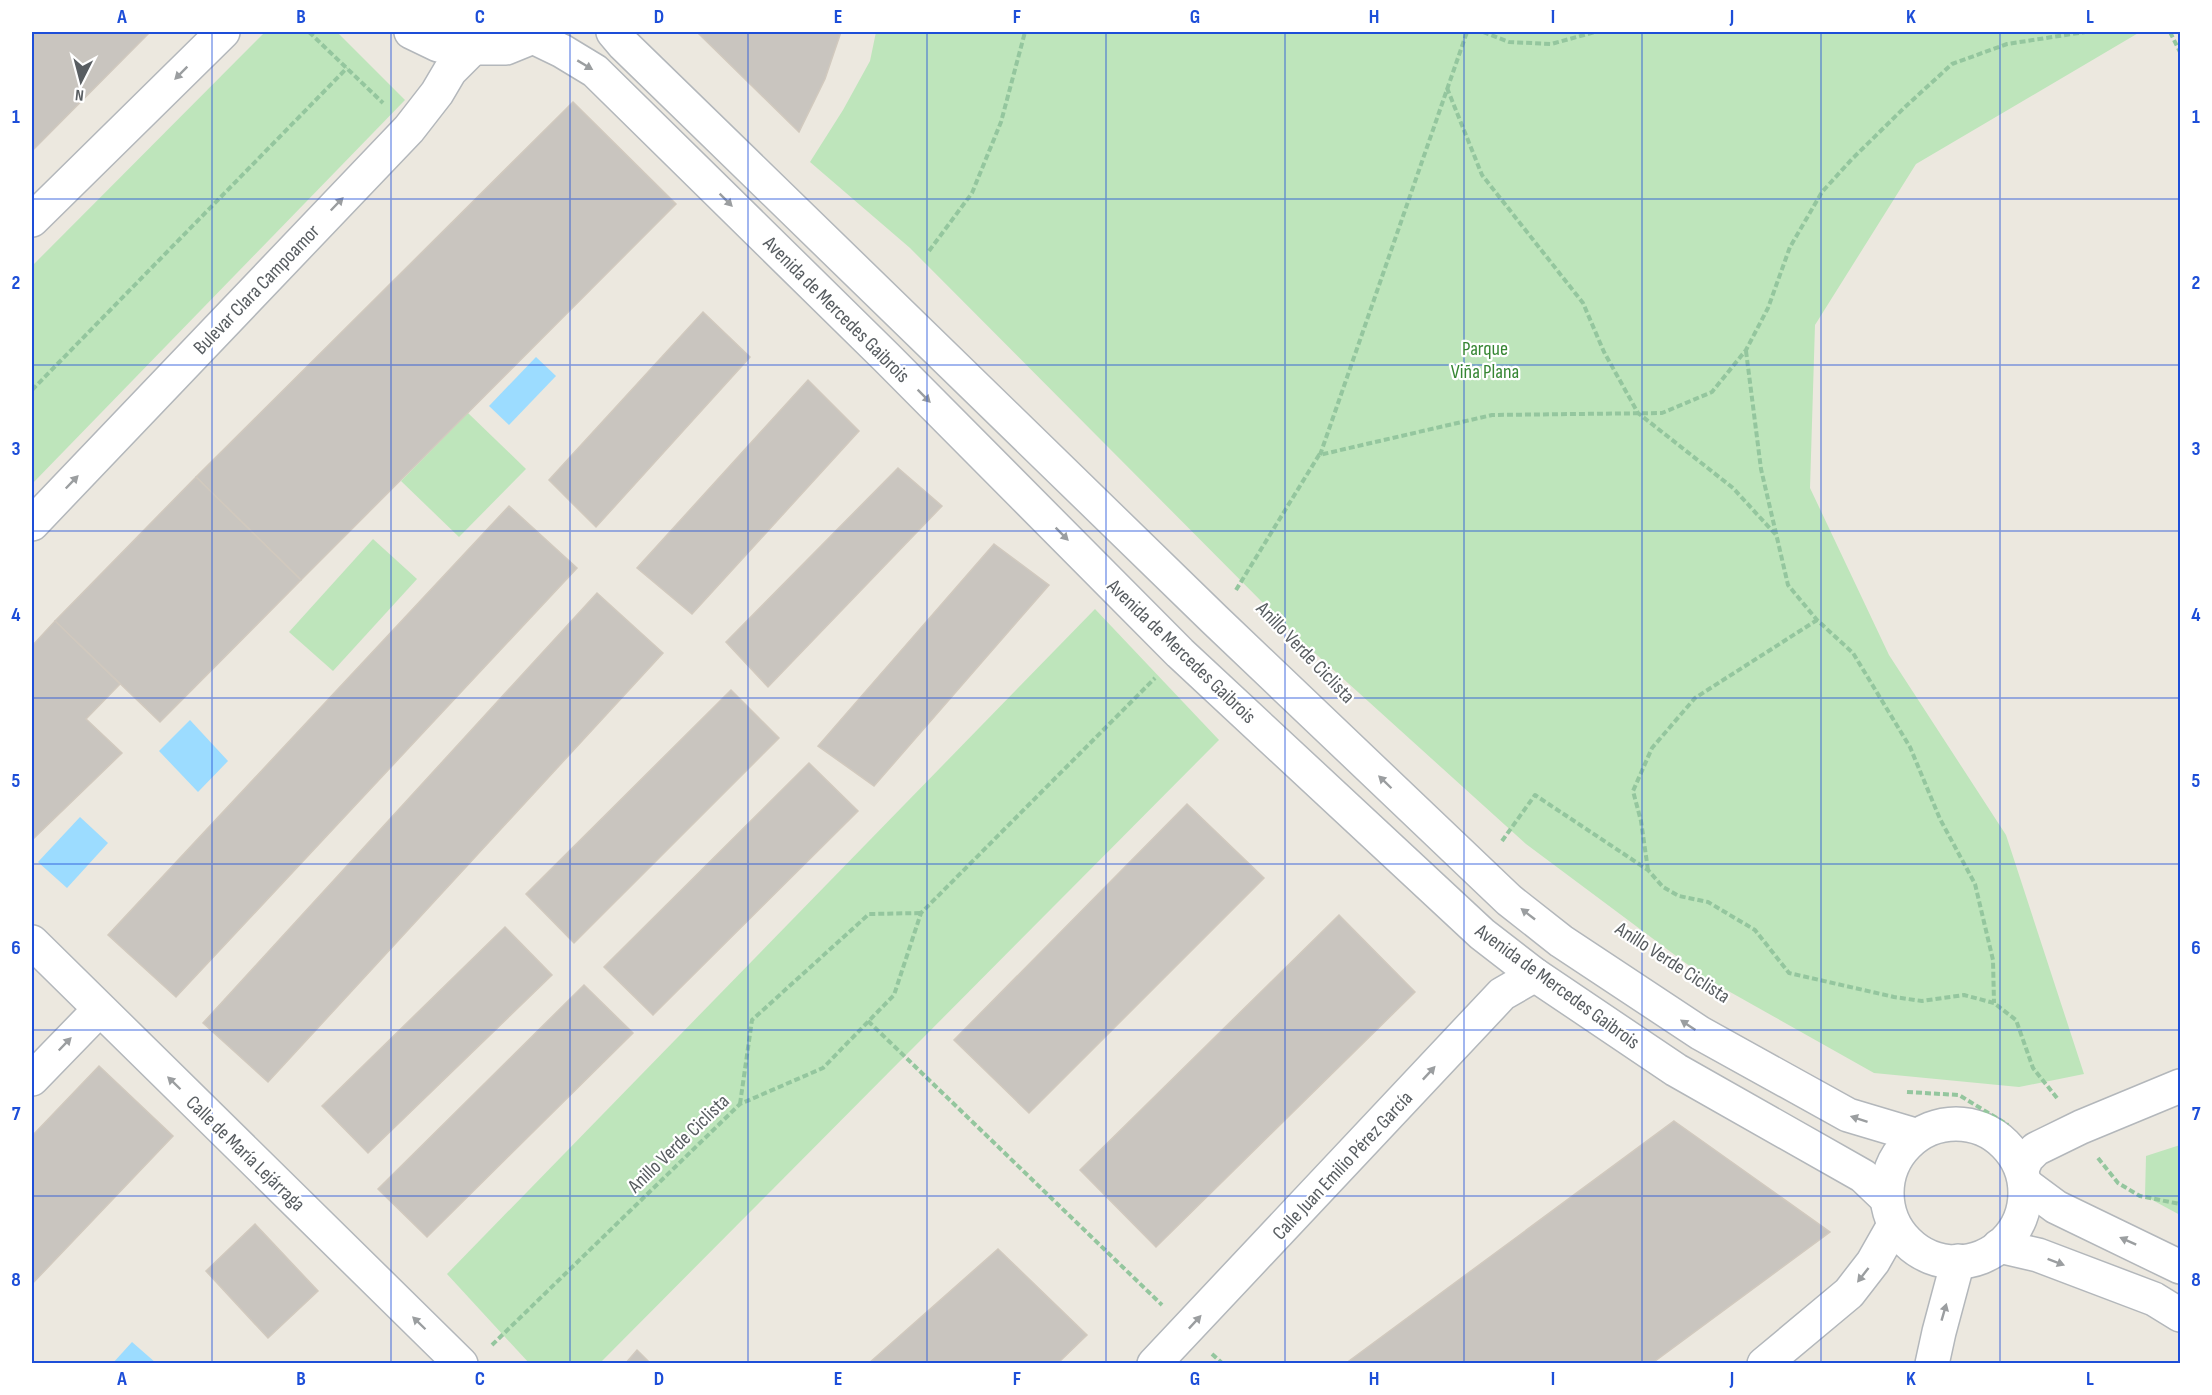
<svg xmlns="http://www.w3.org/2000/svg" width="2212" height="1395" viewBox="0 0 2212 1395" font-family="'Sofia Sans Condensed',sans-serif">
<rect width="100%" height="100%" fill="#ece8df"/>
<g fill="#bee5bb">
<path d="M265,32H337L405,100L32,484V266Z"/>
<path d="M876,32H2140L1916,164L1815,325L1810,488L1889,655L2006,835L2084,1074L2019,1087L1874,1073L1707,979L1526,844L1296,636L910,248L810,162L843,110L870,61Z"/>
<path d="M468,413L526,469L459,537L401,481Z"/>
<path d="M373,539L417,579L333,671L289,632Z"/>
<path d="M1095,609L1219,740L600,1363H529L447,1274Z"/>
<path d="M2180,1145V1215L2145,1196L2146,1156Z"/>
</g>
<g fill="#9cdcff">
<path d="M536,357L556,376L509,425L489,406Z"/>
<path d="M190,720L228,761L198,792L159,751Z"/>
<path d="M80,817L108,843L67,888L38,862Z"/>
<path d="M132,1342L156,1363H113Z"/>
</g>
<g fill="#c9c5bf" stroke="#d1c9be" stroke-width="1.5">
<path d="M32,32H150L32,151Z"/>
<path d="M697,32H841L825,79L799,132Z"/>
<path d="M573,102L676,204L301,580L196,477Z"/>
<path d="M703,312L750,357L596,527L549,480Z"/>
<path d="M808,380L859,431L692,614L637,568Z"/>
<path d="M898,468L942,506L768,687L726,642Z"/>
<path d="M196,477L301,580L160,722L55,621Z"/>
<path d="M509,506L577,568L176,997L108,935Z"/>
<path d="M994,544L1049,585L874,786L818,746Z"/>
<path d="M597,593L663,653L268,1082L203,1023Z"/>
<path d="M55,621L120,684L86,719L122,753L32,840V646Z"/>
<path d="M731,690L779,738L574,943L526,894Z"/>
<path d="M809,763L858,811L653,1015L604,967Z"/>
<path d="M1187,804L1264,878L1029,1113L954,1040Z"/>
<path d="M1339,915L1415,992L1156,1247L1080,1170Z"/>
<path d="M505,927L552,975L368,1153L322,1106Z"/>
<path d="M584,985L633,1033L427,1237L378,1189Z"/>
<path d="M99,1066L173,1136L32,1284V1136Z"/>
<path d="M1674,1121L1830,1232L1651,1364H1345Z"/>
<path d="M255,1224L318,1291L268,1338L206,1271Z"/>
<path d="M998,1249L1087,1335L1057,1364H868Z"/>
<path d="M637,1350L651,1364H625Z"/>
</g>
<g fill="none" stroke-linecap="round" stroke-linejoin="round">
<g stroke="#b3b7bb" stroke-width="36">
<g id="minor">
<path d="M411,32L438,45L473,48H506L533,37L540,32"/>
<path d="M613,32L624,45L1214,619L1509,900L1561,941L1700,1033L1848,1115L1915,1135"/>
<path d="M533,37L562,51L595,71L887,358L1180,653L1482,934L1535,975L1676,1070L1863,1176L1886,1198"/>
<path d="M32,220L223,32"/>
<path d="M32,524L409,129L437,93L450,71L473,48"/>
<path d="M32,942L461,1364"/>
<path d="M32,1079L99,1010"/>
<circle cx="1956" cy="1193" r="69"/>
<path d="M2022,1169L2027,1158L2036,1149L2081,1127L2180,1086"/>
<path d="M2025,1184L2056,1207L2180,1267"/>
<path d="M1999,1246L2038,1255L2154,1299L2180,1315"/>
<path d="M1154,1364L1502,994L1535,975"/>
<path d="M1764,1364L1849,1293L1873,1262L1894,1225"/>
<path d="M1932,1364L1939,1332L1958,1261"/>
</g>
</g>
<g stroke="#94c69e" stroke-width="4" stroke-dasharray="6 3" stroke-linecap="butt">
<path d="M309,32L383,103"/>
<path d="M1483,32L1509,42L1551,44L1595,32"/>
<path d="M2170,32L2180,52"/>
<path d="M1447,88L1482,175L1583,303L1604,352L1638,413L1733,488L1777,536"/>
<path d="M929,251L972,193L1001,122L1025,32"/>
<path d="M1746,351L1761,469L1788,585L1817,620L1853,653L1910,747L1940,819L1975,884L1993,960L1994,1003"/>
<path d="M32,390L347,68"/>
<path d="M1320,455L1467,32"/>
<path d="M1236,590L1319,455L1492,415L1662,413L1712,392L1746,350L1768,308L1790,247L1822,192L1852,159L1905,107L1952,64L2007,44L2085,32"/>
<path d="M1502,841L1535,795L1648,870L1663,887L1679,896L1708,902L1755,930L1789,973L1894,997L1922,1001L1964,995L1994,1003L2016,1020L2033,1068L2057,1098"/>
<path d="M1648,870L1641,821L1633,791L1652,748L1695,698L1817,620"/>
<path d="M868,1021L1162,1305"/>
<path d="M1907,1092L1959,1095L2008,1125"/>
<path d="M740,1104L752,1020L869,914L921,913"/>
<path d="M2098,1158L2118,1183L2140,1196L2180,1204"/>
<path d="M492,1345L740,1104L823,1068L894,995L921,913L1155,678"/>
<path d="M1212,1354L1223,1364"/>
</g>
<use href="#minor" stroke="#fff" stroke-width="33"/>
</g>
<defs><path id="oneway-solid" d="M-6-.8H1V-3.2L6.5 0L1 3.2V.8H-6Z" transform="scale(1.5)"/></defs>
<g fill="#9b9ea0">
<use href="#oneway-solid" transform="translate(585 65) rotate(31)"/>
<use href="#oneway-solid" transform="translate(181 73) rotate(135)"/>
<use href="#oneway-solid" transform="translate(726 200) rotate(45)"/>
<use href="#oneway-solid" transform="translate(337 204) rotate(-46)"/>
<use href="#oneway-solid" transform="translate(924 396) rotate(45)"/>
<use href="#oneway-solid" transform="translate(72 482) rotate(-46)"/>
<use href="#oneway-solid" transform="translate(1062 534) rotate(45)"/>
<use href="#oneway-solid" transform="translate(1385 782) rotate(-136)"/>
<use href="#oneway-solid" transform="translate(1528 914) rotate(-142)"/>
<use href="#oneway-solid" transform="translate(1688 1025) rotate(-146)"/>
<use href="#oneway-solid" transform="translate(65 1044) rotate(-46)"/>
<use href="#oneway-solid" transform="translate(1429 1073) rotate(-47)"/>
<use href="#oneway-solid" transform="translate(174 1083) rotate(-136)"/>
<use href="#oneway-solid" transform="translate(1859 1119) rotate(-162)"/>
<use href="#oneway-solid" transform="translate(2128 1241) rotate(-156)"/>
<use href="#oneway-solid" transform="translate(2056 1262) rotate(21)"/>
<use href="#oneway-solid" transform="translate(1863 1275) rotate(128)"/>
<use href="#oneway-solid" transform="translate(1944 1312) rotate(-74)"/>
<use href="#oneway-solid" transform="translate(1195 1322) rotate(-47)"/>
<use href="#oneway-solid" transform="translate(419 1323) rotate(-136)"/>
</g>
<path fill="none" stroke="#1d4ed8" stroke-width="1.5" stroke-opacity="0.55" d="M212,32V1364M391,32V1364M570,32V1364M748,32V1364M927,32V1364M1106,32V1364M1285,32V1364M1464,32V1364M1642,32V1364M1821,32V1364M2000,32V1364M32,199H2180M32,365H2180M32,531H2180M32,698H2180M32,864H2180M32,1030H2180M32,1196H2180"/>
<g text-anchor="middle" stroke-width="4.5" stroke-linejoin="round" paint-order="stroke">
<g font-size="20" fill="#585d61" stroke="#fff">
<text transform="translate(256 289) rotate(-46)" y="7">Bulevar Clara Campoamor</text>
<text transform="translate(837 309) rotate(45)" y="7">Avenida de Mercedes Gaibrois</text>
<text transform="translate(1182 651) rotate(44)" y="7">Avenida de Mercedes Gaibrois</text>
<text transform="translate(1306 652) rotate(46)" y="7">Anillo Verde Ciclista</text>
<text transform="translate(1673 962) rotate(33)" y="7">Anillo Verde Ciclista</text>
<text transform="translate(1558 986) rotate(36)" y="7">Avenida de Mercedes Gaibrois</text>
<text transform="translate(678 1143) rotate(-44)" y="7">Anillo Verde Ciclista</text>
<text transform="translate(246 1153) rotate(44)" y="7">Calle de María Lejárraga</text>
<text transform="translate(1342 1165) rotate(-47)" y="7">Calle Juan Emilio Pérez García</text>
</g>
<g font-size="20" fill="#368633" stroke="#fff">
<text x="1485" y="355">Parque<tspan x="1485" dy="23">Viña Plana</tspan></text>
</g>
</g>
<rect width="2212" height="1395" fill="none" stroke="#ffffff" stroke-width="66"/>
<g transform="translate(81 81) rotate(186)" stroke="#ffffff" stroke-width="4.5" paint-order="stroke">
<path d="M0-4.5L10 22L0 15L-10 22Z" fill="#585d61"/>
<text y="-9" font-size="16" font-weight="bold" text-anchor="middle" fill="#585d61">N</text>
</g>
<rect x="33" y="33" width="2146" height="1329" fill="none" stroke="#1d4ed8" stroke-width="2"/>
<g font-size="20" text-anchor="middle" font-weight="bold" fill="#1d4ed8">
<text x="122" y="23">A</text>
<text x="301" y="23">B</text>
<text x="480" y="23">C</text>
<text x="659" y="23">D</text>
<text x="838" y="23">E</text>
<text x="1017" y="23">F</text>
<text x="1195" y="23">G</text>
<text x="1374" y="23">H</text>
<text x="1553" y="23">I</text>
<text x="1732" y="23">J</text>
<text x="1911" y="23">K</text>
<text x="2090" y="23">L</text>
<text x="16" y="123">1</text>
<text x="2196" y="123">1</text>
<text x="16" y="289">2</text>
<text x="2196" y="289">2</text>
<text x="16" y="455">3</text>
<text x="2196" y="455">3</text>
<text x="16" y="621">4</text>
<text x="2196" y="621">4</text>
<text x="16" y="787">5</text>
<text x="2196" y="787">5</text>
<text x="16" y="954">6</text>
<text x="2196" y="954">6</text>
<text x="16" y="1120">7</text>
<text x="2196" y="1120">7</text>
<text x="16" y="1286">8</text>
<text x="2196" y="1286">8</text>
<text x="122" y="1385">A</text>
<text x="301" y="1385">B</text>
<text x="480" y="1385">C</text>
<text x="659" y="1385">D</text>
<text x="838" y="1385">E</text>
<text x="1017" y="1385">F</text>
<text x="1195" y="1385">G</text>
<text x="1374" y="1385">H</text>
<text x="1553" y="1385">I</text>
<text x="1732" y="1385">J</text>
<text x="1911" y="1385">K</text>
<text x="2090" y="1385">L</text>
</g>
</svg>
